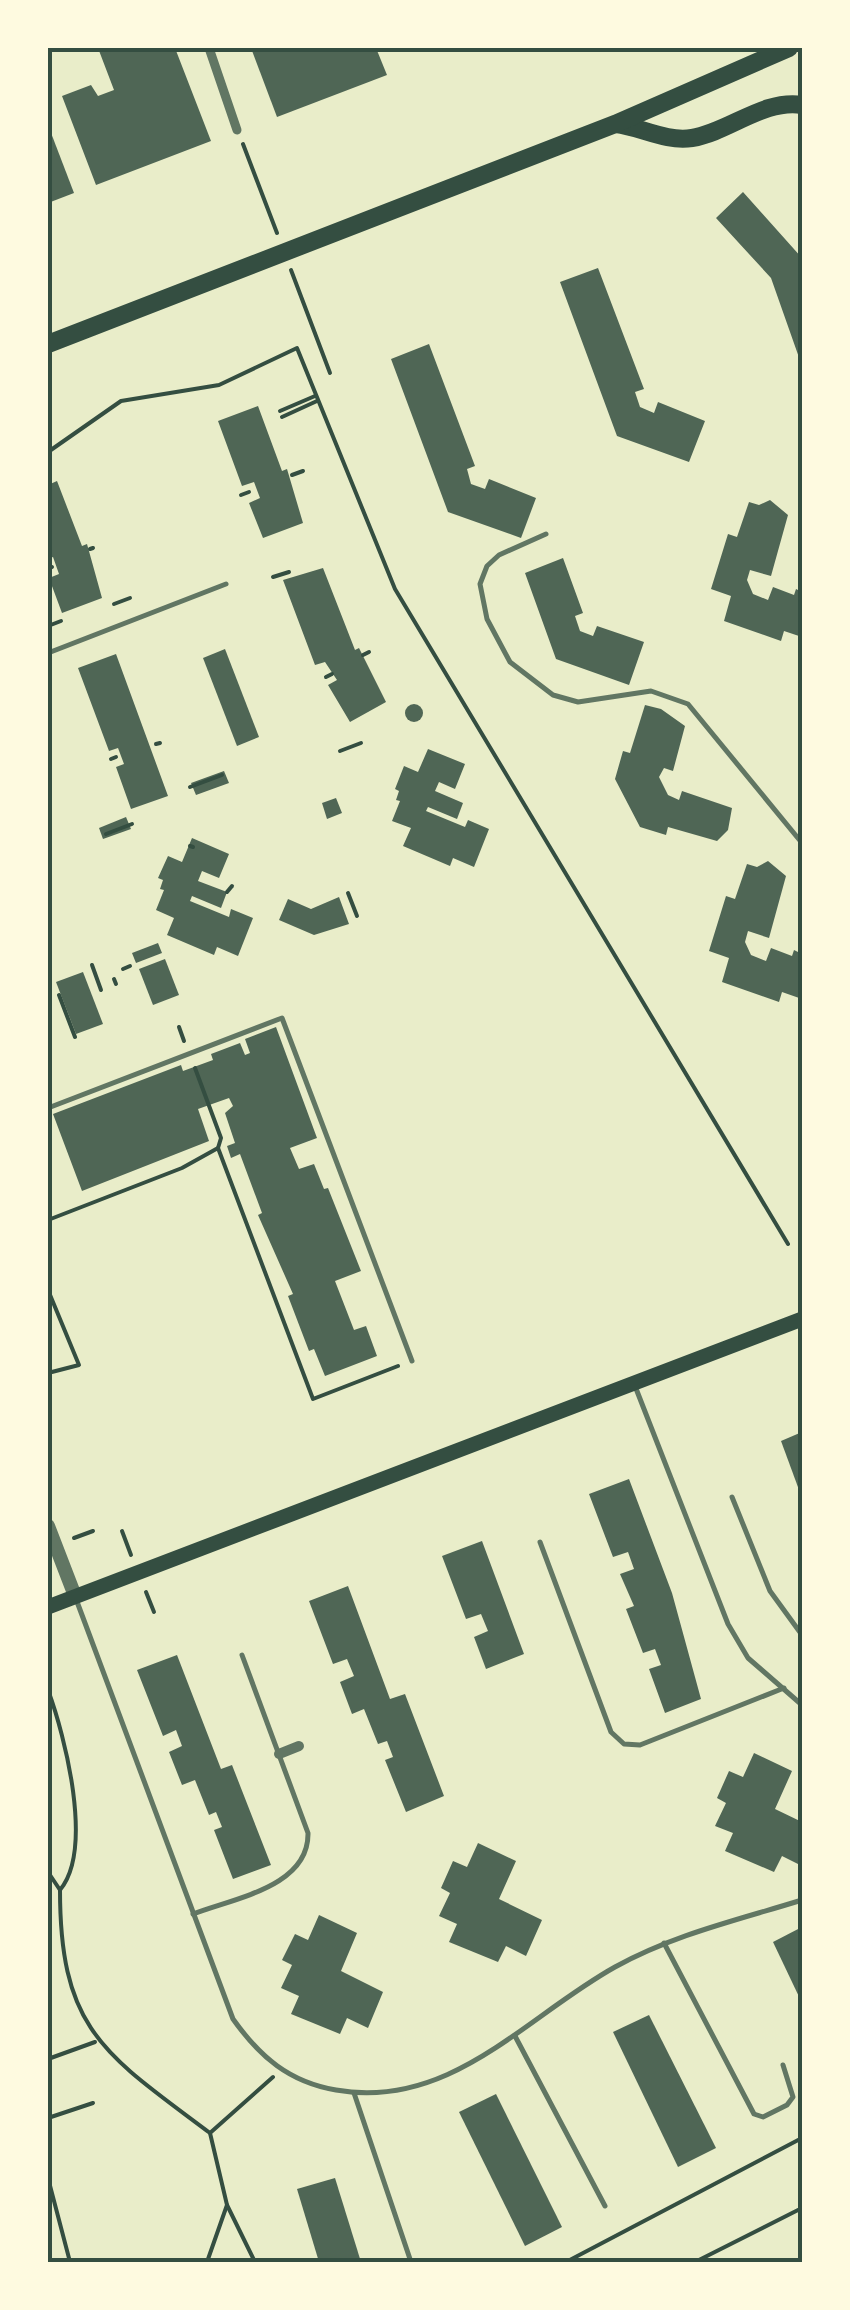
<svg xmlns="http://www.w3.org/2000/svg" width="850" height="2310" viewBox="0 0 850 2310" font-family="'PT Sans',sans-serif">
<rect width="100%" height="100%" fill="#e9edc9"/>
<g fill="#4f6655">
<path d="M98,48H175L211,141L96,185L62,96L91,85L98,96L114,90Z"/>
<path d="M251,48H376L387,75L277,117Z"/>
<path d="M48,125L74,193L48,203Z"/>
<path d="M743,192L802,258V366L771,278L716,218Z"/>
<path d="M598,268L644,389L635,392L640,407L654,413L658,402L705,421L689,462L617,436L560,282Z"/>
<path d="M429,344L475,466L467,469L471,484L485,489L489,479L536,498L521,538L448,512L391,359Z"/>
<path d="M258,406L282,471L287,469L303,523L263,538L249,503L260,498L254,482L242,486L218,421Z"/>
<path d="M57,481L82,546L87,544L102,598L62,613L49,578L59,574L53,557L48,559V485Z"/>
<path d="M770,500L788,515L771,576L750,570L747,580L753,594L768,600L773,587L794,595L796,589L802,592V637L784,631L781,641L724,621L731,596L711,589L728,534L737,537L749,502L759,505Z"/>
<path d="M563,558L583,613L575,616L580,631L593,636L597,626L644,642L629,685L556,659L525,573Z"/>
<path d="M323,568L355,650L359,648L386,702L350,722L328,685L337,680L325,662L315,665L283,580Z"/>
<path d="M225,649L259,737L237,746L203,658Z"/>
<path d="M116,654L168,796L131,809L116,767L124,764L118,748L109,751L78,668Z"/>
<circle cx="414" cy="713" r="9"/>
<path d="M645,705L661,709L685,726L673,771L664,768L659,777L668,795L679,800L682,791L732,808L728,830L717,841L668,827L666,835L640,827L615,779L623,751L630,753Z"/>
<path d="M428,749L465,764L455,789L439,782L435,791L463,803L457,819L428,807L426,811L465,827L468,820L489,829L474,867L453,858L450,866L403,846L411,828L392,821L400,801L396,800L399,791L395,789L404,766L418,772Z"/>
<path d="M224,771L229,783L196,795L191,783Z"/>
<path d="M336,798L342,813L327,819L322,803Z"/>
<path d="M126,817L131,829L103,839L99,828Z"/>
<path d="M192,838L229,854L219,878L202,871L198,881L227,892L221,908L192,896L190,901L229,917L231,909L253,918L238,956L217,947L214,955L167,935L174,918L156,910L164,890L160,889L163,880L158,878L168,856L182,862Z"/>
<path d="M768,861L786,876L769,938L748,931L745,942L751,955L766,961L771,948L792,956L794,950L802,954V999L782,992L779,1002L722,982L729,958L709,951L726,896L735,899L747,864L757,867Z"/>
<path d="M339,897L349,924L314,935L279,920L288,899L311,909Z"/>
<path d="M158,943L162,953L136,963L132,953Z"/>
<path d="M165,959L179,995L153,1005L139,969Z"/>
<path d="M83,972L103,1024L76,1034L56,982Z"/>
<path d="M276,1027L317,1138L290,1148L299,1169L314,1164L324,1189L328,1188L361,1271L335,1281L354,1330L366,1326L377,1356L325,1376L314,1349L309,1351L288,1296L293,1294L258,1215L262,1213L240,1154L231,1158L227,1146L235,1143L225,1113L233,1106L229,1098L198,1109L209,1141L82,1191L53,1114L181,1065L183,1071L213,1060L211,1054L240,1043L245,1055L250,1053L245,1039Z"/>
<path d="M802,1432V1498L781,1441Z"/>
<path d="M629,1479L672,1593L701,1699L665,1713L649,1669L661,1665L655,1649L643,1653L626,1609L634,1606L620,1574L634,1569L628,1552L613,1557L589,1494Z"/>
<path d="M482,1541L524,1654L486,1669L474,1637L488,1631L481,1614L466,1619L442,1556Z"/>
<path d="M348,1586L390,1699L405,1694L444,1796L406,1812L385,1760L393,1757L387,1741L378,1744L364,1709L352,1714L340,1682L354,1676L347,1659L333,1664L309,1601Z"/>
<path d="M177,1655L221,1769L232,1765L271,1865L233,1879L214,1830L222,1827L216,1812L209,1815L195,1780L182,1785L169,1752L182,1746L176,1730L163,1736L137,1670Z"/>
<path d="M754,1753L792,1771L775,1809L802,1822V1866L782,1856L774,1872L725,1851L733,1833L715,1826L726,1803L717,1798L729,1771L743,1777Z"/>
<path d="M478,1843L516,1861L499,1899L542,1920L526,1956L506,1946L498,1962L449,1942L457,1924L439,1916L450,1893L441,1888L453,1861L467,1867Z"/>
<path d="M319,1915L357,1933L341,1971L383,1992L368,2028L347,2018L340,2034L291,2014L299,1996L281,1988L292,1965L282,1960L295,1934L308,1940Z"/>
<path d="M802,1927V2003L773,1942Z"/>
<path d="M649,2015L716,2148L678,2167L613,2032Z"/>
<path d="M496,2094L562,2227L525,2246L459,2112Z"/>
<path d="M335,2178L361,2262H319L297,2189Z"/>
</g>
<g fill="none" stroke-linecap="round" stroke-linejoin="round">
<g stroke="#344e41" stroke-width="4">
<path d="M243,144L277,233"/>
<path d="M291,270L330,373"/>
<path d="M280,411L315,396"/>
<path d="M282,417L317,401"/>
<path d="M48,452L121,401L219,385L297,348L395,589L788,1244"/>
<path d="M292,475L303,471"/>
<path d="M241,495L249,492"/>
<path d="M90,549L93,548"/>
<path d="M48,568L52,567"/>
<path d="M273,577L289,572"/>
<path d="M114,604L130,598"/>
<path d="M48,626L61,621"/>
<path d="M363,655L369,652"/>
<path d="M326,677L332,674"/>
<path d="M156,744L160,743"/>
<path d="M340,751L361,743"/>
<path d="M111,759L116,757"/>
<path d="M190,787L222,775"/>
<path d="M106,834L132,824"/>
<path d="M190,846L193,847"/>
<path d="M227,892L232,886"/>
<path d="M348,893L357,916"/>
<path d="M92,965L101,990"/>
<path d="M123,969L130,966"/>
<path d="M114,979L116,984"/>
<path d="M59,995L75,1037"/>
<path d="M179,1027L184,1041"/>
<path d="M195,1068L221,1138L218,1148"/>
<path d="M48,1220L182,1168L218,1148L313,1399L398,1366"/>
<path d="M48,1290L79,1365L48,1373"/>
<path d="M122,1531L131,1555"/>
<path d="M74,1538L93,1531"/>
<path d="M146,1592L154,1612"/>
<path d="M48,1690C65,1736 94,1849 60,1890C60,2031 105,2054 210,2133"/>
<path d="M48,1872L60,1890"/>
<path d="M48,2059L95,2042"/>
<path d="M48,2118L93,2103"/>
<path d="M48,2178L70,2262"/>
<path d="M207,2262L227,2205"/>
<path d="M255,2262L227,2205L210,2133L273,2077"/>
<path d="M566,2262L802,2138"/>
<path d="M695,2262L802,2208"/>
</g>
<g stroke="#617663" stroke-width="5">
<path d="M546,534L499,555L487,566L480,584L487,619L510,662L553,695L578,702L651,691L688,704L802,843"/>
<path d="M48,653L226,584"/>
<path d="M48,1108L282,1018L412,1361"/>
<path d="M635,1386L728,1624L748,1658L802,1705"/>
<path d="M732,1497L770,1591L802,1635"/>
<path d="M540,1542L611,1732L624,1744L640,1745L784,1688"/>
<path d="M76,1599L233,2019C260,2057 289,2082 336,2090C450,2110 525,2017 615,1967C675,1934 738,1920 802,1900"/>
<path d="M193,1914C234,1898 309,1887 308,1833L242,1655"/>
<path d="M664,1943L754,2114L763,2117L787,2105L793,2097L783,2065"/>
<path d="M515,2036L605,2206"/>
<path d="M354,2093L411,2262"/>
</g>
<path stroke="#617663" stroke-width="9" d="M209,48L237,130"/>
<path stroke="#617663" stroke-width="10" d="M279,1754L299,1746"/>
<path stroke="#617663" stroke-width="14" d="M48,1526L75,1596"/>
<path stroke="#344e41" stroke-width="15" d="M48,1607L802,1319"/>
<g stroke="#344e41" stroke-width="18">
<path d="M616,124C641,127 665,142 692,138C729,132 763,99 802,105"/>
<path d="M48,344L615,124L789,48"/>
</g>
</g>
<rect width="850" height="2310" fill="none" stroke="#fefae0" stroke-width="100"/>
<rect x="50" y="50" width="750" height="2210" fill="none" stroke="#344e41" stroke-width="4"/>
</svg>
